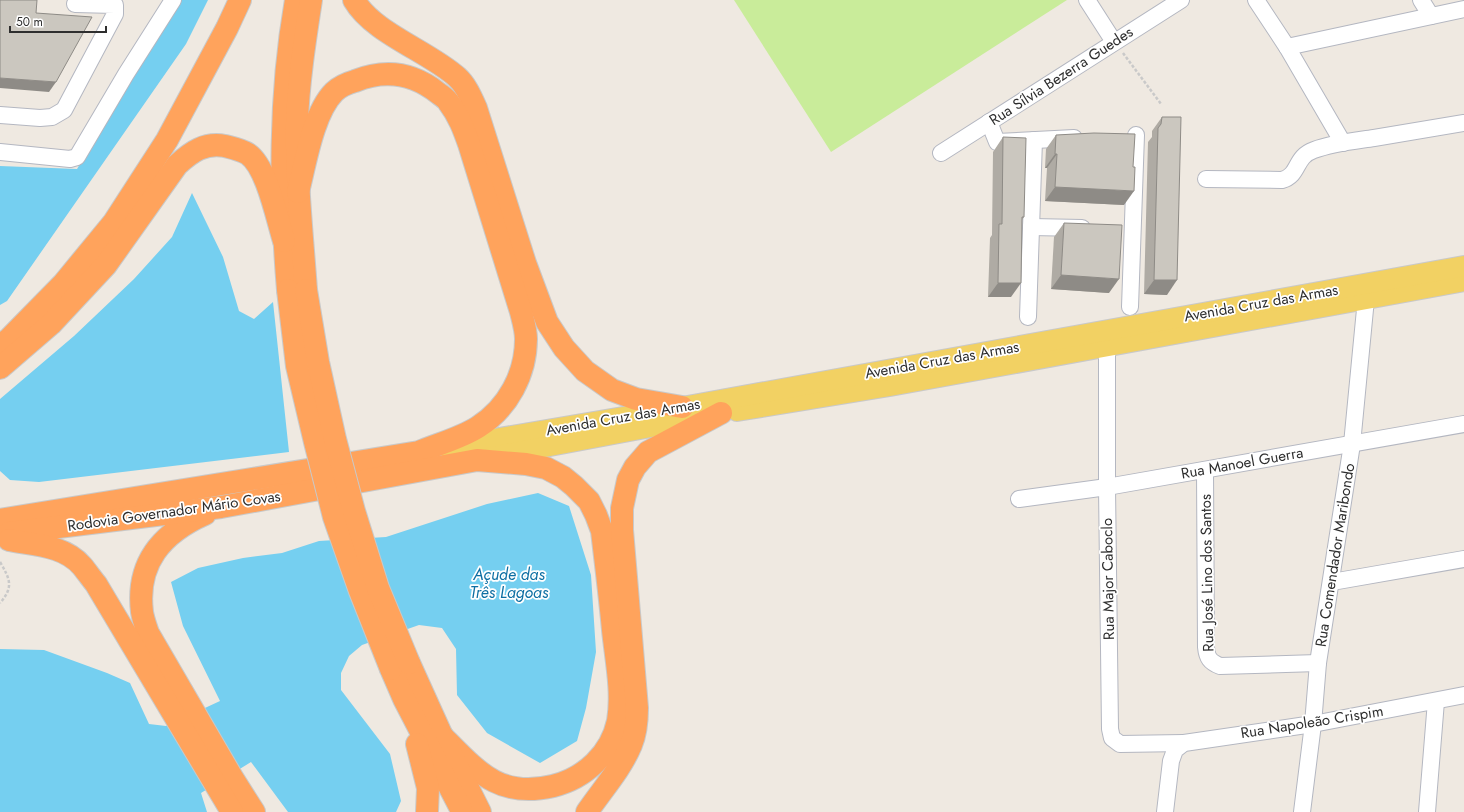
<svg xmlns="http://www.w3.org/2000/svg" width="1464" height="812" viewBox="0 0 1464 812" font-family="Jost,sans-serif">
<rect width="100%" height="100%" fill="#efe9e1"/>
<path fill="#c9ec9a" d="M734,0H1067L831,152Z"/>
<g fill="#75cff0">
<path d="M178,0H208L186,44L7,301L0,305V166L77,169Z"/>
<path d="M192,193L223,257L239,311L254,319L273,302L289,452L39,482L10,480L0,471V399L74,336L134,279L172,237Z"/>
<path d="M538,493L569,506L591,575L596,652L586,708L577,741L540,763L487,733L457,695L456,649L442,628L419,625L362,645L349,656L341,673V690L390,754L401,801L396,812H288L251,762L201,793L207,812H0V649L44,650L107,673L130,683L149,724L166,726L220,701L183,626L171,582L198,568L243,558L282,553L319,541L386,537L487,504Z"/>
</g>
<g fill="none" stroke-linecap="round" stroke-linejoin="round">
<g stroke="#b4b7c1" stroke-width="18">
<g id="minor">
<path d="M1087,0L1114,42"/>
<path d="M1256,0L1287,47L1343,143"/>
<path d="M1421,0L1431,16"/>
<path d="M1287,47L1464,9"/>
<path d="M0,115L40,118L52,117L64,110L115,14V5L75,4"/>
<path d="M989,122L997,142L1074,138"/>
<path d="M0,152L70,159L77,157L126,74L173,0"/>
<path d="M941,153L1181,0"/>
<path d="M1206,179L1282,180C1300,175 1294,157 1314,150C1333,143 1354,141 1374,138C1404,133 1434,128 1464,123"/>
<path d="M1031,227L1082,228"/>
<path d="M1130,307L1136,135"/>
<path d="M1028,317L1034,140"/>
<path d="M1107,346V487L1110,729L1112,738L1120,744L1184,743"/>
<path d="M1205,470L1206,647C1207,658 1210,662 1220,666L1318,663"/>
<path d="M1019,499L1107,487L1464,424"/>
<path d="M1332,582L1464,559"/>
<path d="M1165,812L1171,761L1175,750L1184,743L1313,724L1464,695"/>
<path d="M1302,812L1313,724L1318,663L1352,444L1366,299"/>
<path d="M1427,812L1436,701"/>
</g>
</g>
<g stroke="#c9c9c9" stroke-width="22">
<g id="major">
<path d="M737,411L890,386L1464,281"/>
<path d="M447,447L682,407L1464,266"/>
<path d="M491,457L693,419"/>
</g>
</g>
<g stroke="#c9c9c9" stroke-width="24">
<g id="highway">
<path d="M354,0C373,33 428,51 457,77C466,85 471,97 476,108L525,263L547,322L564,348L585,371L612,390L636,399L682,407"/>
<path d="M288,290C280,193 279,96 296,0"/>
<path d="M306,290C302,234 296,179 297,123C298,84 305,39 311,0"/>
<path d="M0,346L10,338L63,284L114,222L167,140L227,28L240,0"/>
<path d="M0,368L51,324L106,265L177,165C191,152 205,142 225,146C233,148 242,150 248,154C267,167 277,219 284,241"/>
<path d="M205,514C162,533 136,563 142,612C143,619 146,627 148,633L233,779L254,812"/>
<path d="M0,520L419,452C438,444 461,438 478,427C508,408 526,374 526,339C526,330 523,320 521,312L469,144C464,130 459,116 449,103C447,99 442,96 438,93C413,73 385,69 355,81C348,83 339,87 334,92C313,113 305,165 298,192"/>
<path d="M9,533L221,507L477,460L526,464L546,468L563,477L574,486L589,501L596,515L602,531C606,564 610,597 613,630C616,659 623,692 618,721C611,754 585,778 553,786C499,799 477,771 442,736"/>
<path d="M9,540C34,545 64,545 82,566C87,572 91,578 96,584L232,812"/>
<path d="M409,663L442,736L480,812"/>
<path d="M391,669L404,699L461,809"/>
<path d="M417,744L428,788L427,812"/>
<path d="M587,812C602,790 621,769 631,745C636,733 637,720 637,708L622,530V508L628,480L635,467L648,452L721,413"/>
</g>
</g>
<g stroke="#c9c9c9" stroke-width="2.5" stroke-dasharray="3 2" stroke-linecap="butt">
<path d="M1123,53L1161,104"/>
<path d="M0,562C10,579 14,587 0,603"/>
</g>
<use href="#minor" stroke="#fff" stroke-width="16"/>
<use href="#major" stroke="#f2d163" stroke-width="20"/>
<use href="#highway" stroke="#ffa35c" stroke-width="22"/>
<g stroke="#c9c9c9" stroke-width="24" stroke-linecap="butt">
<g id="highway-bridge">
<path d="M288,290L297,366L315,442L334,517L360,591L391,669"/>
<path d="M306,290L318,362L335,439L354,511L378,588L409,663"/>
</g>
</g>
<use href="#highway-bridge" stroke="#ffa35c" stroke-width="22"/>
</g>
<g fill="#afaba4">
<path d="M1162,117L1167,295L1144,294L1148,142L1152,137V131Z"/>
<path d="M1056,135L1124,205L1045,201L1047,168H1045L1046,149Z"/>
<path d="M1003,137L1024,217L1022,220L1011,297H988L990,238L992,235L993,152Z"/>
<path d="M1064,223L1109,293L1051,289L1054,237Z"/>
</g>
<g fill="#8e8b86">
<path d="M0,78L56,82L49,92L0,88Z"/>
<path d="M1055,154H1057L1047,168H1045Z"/>
<path d="M1055,187L1134,191L1124,205L1045,201Z"/>
<path d="M1061,275L1119,279L1109,293L1051,289Z"/>
<path d="M1154,280H1177L1167,295L1144,294Z"/>
<path d="M998,283H1021L1011,297H988Z"/>
</g>
<g fill="#cbc7bf" stroke="#8e8b86">
<path d="M0,0H37L36,13L92,17L56,82L0,78Z"/>
<path d="M1162,117H1181L1177,280H1154L1158,128L1161,124Z"/>
<path d="M1094,133L1135,134L1133,167H1135L1134,191L1055,187L1057,154H1055L1056,135Z"/>
<path d="M1003,137L1026,138L1024,217H1022L1021,283H998L999,224H1002Z"/>
<path d="M1064,223L1122,225L1119,279L1061,275Z"/>
</g>
<g text-anchor="middle" stroke-width="3.5" stroke-linejoin="round" paint-order="stroke">
<g font-size="15" fill="#2e2e2e" stroke="#fff">
<text transform="translate(1061 76) rotate(-33)" y="5">Rua Sílvia Bezerra Guedes</text>
<text transform="translate(1261 303) rotate(-10)" y="5">Avenida Cruz das Armas</text>
<text transform="translate(942 360) rotate(-10)" y="5">Avenida Cruz das Armas</text>
<text transform="translate(623 417) rotate(-10)" y="5">Avenida Cruz das Armas</text>
<text transform="translate(1242 463) rotate(-10)" y="5">Rua Manoel Guerra</text>
<text transform="translate(174 511) rotate(-8)" y="5">Rodovia Governador Mário Covas</text>
<text transform="translate(1335 555) rotate(-81)" y="5">Rua Comendador Maribondo</text>
<text transform="translate(1207 573) rotate(-91)" y="5">Rua José Lino dos Santos</text>
<text transform="translate(1108 579) rotate(-91)" y="5">Rua Major Caboclo</text>
<text transform="translate(1312 722) rotate(-9)" y="5">Rua Napoleão Crispim</text>
</g>
<g font-size="16" font-style="italic" fill="#0d6fa3" stroke="#fff">
<text x="509" y="580">Açude das<tspan x="509" dy="18">Três Lagoas</tspan></text>
</g>
</g>
<path d="M10 26v6h96v-6" fill="none" stroke="#2e2e2e" stroke-width="2"/>
<text x="16" y="26" font-size="12" fill="#2e2e2e" stroke="#ffffff" stroke-width="3" paint-order="stroke">50 m</text>
</svg>
